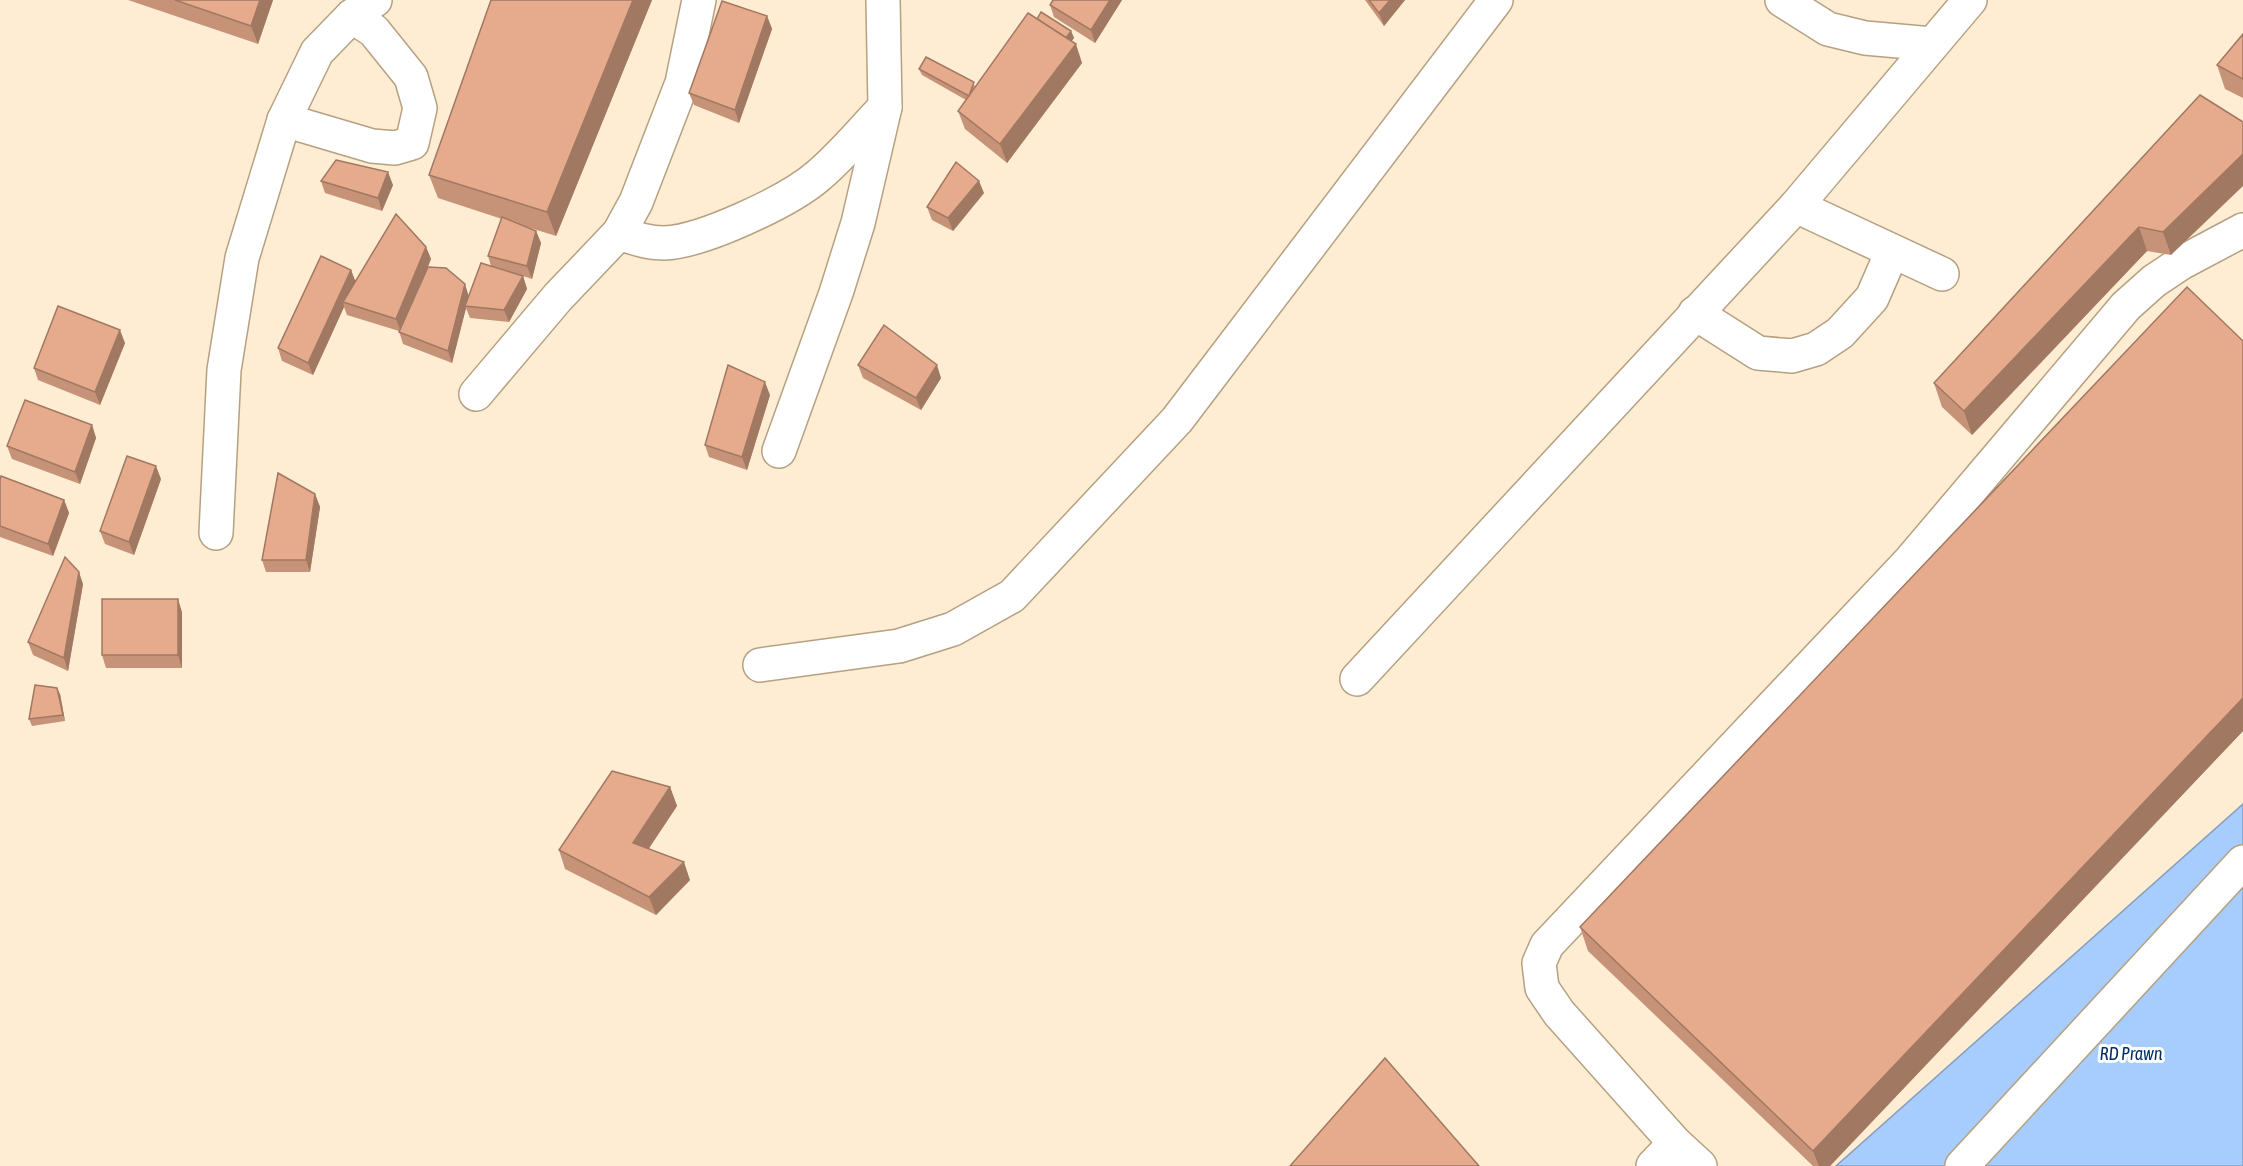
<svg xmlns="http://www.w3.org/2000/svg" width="2243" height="1166" viewBox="0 0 2243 1166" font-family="'Asap Condensed',sans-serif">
<rect width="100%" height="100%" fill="#feedd2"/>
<path fill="#a7ccfe" stroke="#869ebd" stroke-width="1.5" d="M2243,804V1166H1836Z"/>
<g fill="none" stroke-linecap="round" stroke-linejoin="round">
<g stroke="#b5a181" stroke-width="36">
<g id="minor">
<path d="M1782,0L1828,29L1865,38L1932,44"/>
<path d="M284,120L372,146L395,148L412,143L420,108L411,77L374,31L352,16"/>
<path d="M1796,206L1942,274"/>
<path d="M619,233C634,238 648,243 664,243C702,242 789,201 818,176C842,156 863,130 885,107L883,0"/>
<path d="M1695,313L1758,353L1792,356L1816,349L1840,333L1872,298L1892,252"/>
<path d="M476,394L558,297L619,233L636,202L682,83L699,0"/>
<path d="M779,451L836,293L858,223L885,107"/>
<path d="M216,533L224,370L242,258L284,120L317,52L352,16L375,0"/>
<path d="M760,665L899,646L953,629L1012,596L1177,420L1496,0"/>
<path d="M1357,679L1796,206L1970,0"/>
<path d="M1653,1166L1675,1143"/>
<path d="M1700,1166L1675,1143L1559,1013L1542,988L1539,963L1547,945L1911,560L2126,306L2154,281L2181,263L2243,230"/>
<path d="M1962,1166L2243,862"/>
</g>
</g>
<use href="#minor" stroke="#fff" stroke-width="33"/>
</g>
<g fill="#c69378">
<path d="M128,0H273L258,44Z"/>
<path d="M491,0H652L556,236L521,225L536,231L541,243L532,279L523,276L527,289L509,322L470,318L466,308L452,363L403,344L399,331L347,315L344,307L313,375L282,361L278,348L351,270L355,281L426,247L431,259L425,274L469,296L491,266L488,256L502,219L438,198L429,175Z"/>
<path d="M1122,0L1095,43L1054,17L1050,5Z"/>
<path d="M1365,0H1405L1384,26Z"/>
<path d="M767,16L772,29L739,123L694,105L689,93Z"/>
<path d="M1071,31L1074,38L1071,41L1082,63L1007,163L965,129L958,111L966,100L922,75L919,69L976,86Z"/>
<path d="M2243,34V98L2225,89L2217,65Z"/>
<path d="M2200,95L2171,255L2147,251L1972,435L1942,407L1934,383Z"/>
<path d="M321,181L393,185L382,211L325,193Z"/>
<path d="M984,193L953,231L932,220L927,207Z"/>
<path d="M2243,341V731L1830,1166H1813L1588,951L1580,927Z"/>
<path d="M125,343L100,405L38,380L34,368Z"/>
<path d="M858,365L941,378L921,410L863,378Z"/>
<path d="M770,395L747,470L709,457L705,445Z"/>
<path d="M92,425L96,438L80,484L12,459L7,446Z"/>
<path d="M0,479L64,500L69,513L53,556L0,537Z"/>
<path d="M161,479L134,555L105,544L100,531Z"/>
<path d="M315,494L320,507L310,572H266L262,560Z"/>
<path d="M83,584L68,671L33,655L28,642Z"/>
<path d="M182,612V668H106L102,655Z"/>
<path d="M60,694L65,721L32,726L29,719Z"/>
<path d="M670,787L677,806L648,849L690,880L656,915L565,869L559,850Z"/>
</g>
<g fill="#a17862">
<path d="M260,0H273L258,44L251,26Z"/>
<path d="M633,0H652L556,236L547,212Z"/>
<path d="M1110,0H1122L1095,43L1091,30Z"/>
<path d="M1390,0H1405L1384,26L1379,13Z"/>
<path d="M767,16L772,29L739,123L735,110Z"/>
<path d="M1071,31L1074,38L1066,49L1063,43Z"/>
<path d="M1076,44L1082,63L1007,163L1000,144Z"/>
<path d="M2243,154V186L2171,255L2163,232Z"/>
<path d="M388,172L393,185L382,211L378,198Z"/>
<path d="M979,181L984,193L953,231L948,218Z"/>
<path d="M2139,227L2147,251L1972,435L1964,411Z"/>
<path d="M536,231L541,243L532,279L527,266Z"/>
<path d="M426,247L431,259L401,332L396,319Z"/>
<path d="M351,270L356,283L343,302L344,307L313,375L308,363Z"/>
<path d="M523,276L527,289L509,322L504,310Z"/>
<path d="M465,284L469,297L465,306L466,308L452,363L448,351Z"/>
<path d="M120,330L125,343L100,405L95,392Z"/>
<path d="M937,365L941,378L921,410L916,398Z"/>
<path d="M765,382L770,395L747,470L742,457Z"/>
<path d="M92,425L96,438L80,484L75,472Z"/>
<path d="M156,466L161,479L134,555L129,542Z"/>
<path d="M315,494L320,507L310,572L306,560Z"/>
<path d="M64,500L69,513L53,556L48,544Z"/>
<path d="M79,572L83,584L68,671L64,658Z"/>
<path d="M178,599L182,612V668L178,655Z"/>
<path d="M57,688L60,694L65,721L63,715Z"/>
<path d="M2243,698V731L1830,1166H1819L1813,1151Z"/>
<path d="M670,787L677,806L640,862L633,843Z"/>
<path d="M684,862L690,880L656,915L649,897Z"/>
</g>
<g fill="#e6ab8c" stroke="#a17862" stroke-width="1.5">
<path d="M175,0H260L251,26Z"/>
<path d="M491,0H633L547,212L429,175Z"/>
<path d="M1053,0H1110L1091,30L1050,5Z"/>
<path d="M1369,0H1390L1379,13Z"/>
<path d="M722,1L767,16L735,110L689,93Z"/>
<path d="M1041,12L1071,31L1066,38L1037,19Z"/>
<path d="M1028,13L1076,44L1000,144L958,111Z"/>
<path d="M2243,34V79L2217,65Z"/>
<path d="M926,57L974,82L969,96L919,69Z"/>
<path d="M2200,95L2243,122V154L2163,232L2139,227L1964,411L1934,383Z"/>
<path d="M336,160L388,172L378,198L321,181Z"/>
<path d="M956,162L979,181L948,218L927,207Z"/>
<path d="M396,214L426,247L396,319L343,302Z"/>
<path d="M502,217L536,231L527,266L488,256Z"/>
<path d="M321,256L351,270L308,363L278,348Z"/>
<path d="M481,263L523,276L504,310L465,306Z"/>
<path d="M428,267L446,268L465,284L448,351L399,332Z"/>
<path d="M2187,287L2243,341V698L1813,1151L1580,927Z"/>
<path d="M58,306L120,330L95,392L34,368Z"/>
<path d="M884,325L937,365L916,398L858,365Z"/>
<path d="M728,365L765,382L742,457L705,445Z"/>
<path d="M25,400L92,425L75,472L7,446Z"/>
<path d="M127,456L156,466L129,542L100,531Z"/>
<path d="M278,473L315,494L306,560H262Z"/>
<path d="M1,476L64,500L48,544L0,526V479Z"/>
<path d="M65,557L79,572L64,658L28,642Z"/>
<rect x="102" y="599" width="76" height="56"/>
<path d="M35,685L57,688L63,715L29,719Z"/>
<path d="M612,771L670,787L633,843L684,862L649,897L559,850Z"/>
<path d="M1385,1058L1479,1166H1290Z"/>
</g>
<g text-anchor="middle" stroke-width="6" stroke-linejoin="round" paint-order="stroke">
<g font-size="18" font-style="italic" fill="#002e66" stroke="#fff">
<text x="2131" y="1060">RD Prawn</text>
</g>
</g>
</svg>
